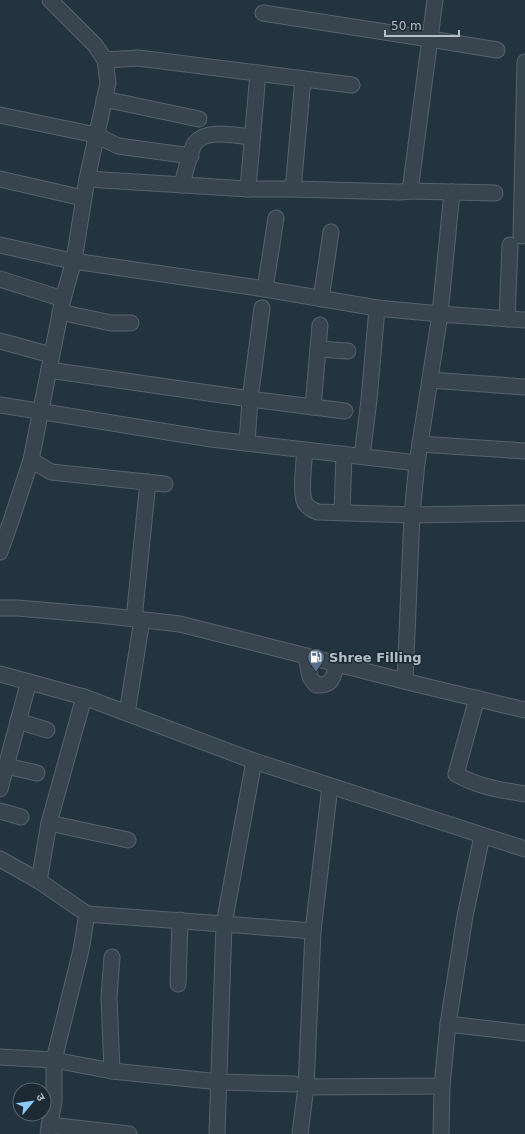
<svg xmlns="http://www.w3.org/2000/svg" width="525" height="1134" viewBox="0 0 525 1134" font-family="'DejaVu Sans','Noto Sans Devanagari',sans-serif">
<rect width="100%" height="100%" fill="#24343e"/>
<g fill="none" stroke-linecap="round" stroke-linejoin="round">
<g stroke="#56636c" stroke-width="17">
<g id="minor">
<path d="M263,13L430,39L497,50"/>
<path d="M105,60L138,58L352,85"/>
<path d="M104,99L199,119"/>
<path d="M0,115L96,135L118,146L191,156"/>
<path d="M0,179L83,198"/>
<path d="M87,179L248,189H293L400,192L410,191L435,0"/>
<path d="M182,185C184,176 191,149 195,143C207,128 236,136 252,137"/>
<path d="M248,189L258,73"/>
<path d="M293,189L303,79"/>
<path d="M410,191L495,193"/>
<path d="M521,236L525,62"/>
<path d="M0,245L67,260L265,289L377,308L440,314L452,192"/>
<path d="M0,279L63,299"/>
<path d="M265,289L276,218"/>
<path d="M321,299L331,232"/>
<path d="M60,312L111,323H131"/>
<path d="M507,319L510,245"/>
<path d="M0,341L51,355"/>
<path d="M318,349L348,351"/>
<path d="M49,370L250,399L262,308"/>
<path d="M430,380L525,387"/>
<path d="M0,405L211,439L417,463"/>
<path d="M313,407L320,325"/>
<path d="M247,443L250,399L345,411"/>
<path d="M420,444L525,451"/>
<path d="M305,450C304,462 300,494 305,503C308,508 313,510 318,512L412,515L525,513"/>
<path d="M362,456L369,400L377,308"/>
<path d="M31,460L51,472L165,484"/>
<path d="M342,512L344,454"/>
<path d="M0,552L11,521L31,460L63,299L74,260L87,179L108,83L105,60L95,45L50,0"/>
<path d="M0,608H17L100,615L180,624L416,684L525,710"/>
<path d="M134,619L148,482"/>
<path d="M306,656L310,677L316,685C333,686 333,677 337,664"/>
<path d="M0,674L84,697L254,761L525,849"/>
<path d="M405,681L412,515L417,463L440,314L525,320"/>
<path d="M477,698L456,774C478,787 501,790 525,794"/>
<path d="M127,713L142,620"/>
<path d="M18,721L47,730"/>
<path d="M6,766L37,773"/>
<path d="M0,789L26,692L29,682"/>
<path d="M0,811L21,817"/>
<path d="M49,823L128,840"/>
<path d="M0,859L39,881L87,914"/>
<path d="M39,881L49,823L84,697"/>
<path d="M178,984L180,920"/>
<path d="M448,1024L525,1033"/>
<path d="M0,1057L54,1060L112,1071L109,997L112,957"/>
<path d="M112,1071L220,1082L294,1084"/>
<path d="M306,1087L442,1086L448,1024L465,916L482,836"/>
<path d="M49,1125L129,1134"/>
<path d="M48,1134L54,1101V1060L81,950L87,914L224,924L254,761"/>
<path d="M217,1134L224,924L313,931"/>
<path d="M300,1134L306,1087L313,931L330,786"/>
<path d="M441,1134L442,1086"/>
</g>
</g>
<use href="#minor" stroke="#38454e" stroke-width="15"/>
</g>
<defs>
<g id="fuel-pin" transform="scale(0.9)"><path d="M0 17L-7.5 6A9.5 9.5 0 1 1 7.5 6Z" fill="#5c6f8a" stroke="#1d2a33"/><path d="M-5.5-6h7V0h2V4h1.3V-2.5L3-4.5l.8-.8L6-3V5H2.5V1h-1V6h-7ZM-4.2-4.7v3.2H.2V-4.7Z" fill="#fff"/></g>
</defs>
<g fill-rule="evenodd">
<use href="#fuel-pin" x="316" y="657"/>
</g>
<g text-anchor="middle" stroke-width="3" stroke-linejoin="round" paint-order="stroke">
<g font-size="13" font-weight="bold" fill="#b4c0c9" stroke="#1d2a33" text-anchor="start">
<text x="329" y="662">Shree Filling</text>
</g>
</g>
<g transform="translate(32 1102) rotate(61)"><circle r="19" fill="#1d2a33" stroke="#59666f"/>
<path d="M0-3L7 15L0 10L-7 15Z" fill="#89caf9"/>
<text y="-6" font-size="11" font-weight="bold" text-anchor="middle" fill="#b4c0c9">उ</text>
</g>
<path d="M385 30v6h74v-6" fill="none" stroke="#b4c0c9" stroke-width="2"/>
<text x="391" y="30" font-size="12" fill="#b4c0c9" stroke="#1d2a33" stroke-width="3" paint-order="stroke">50 m</text>
</svg>
